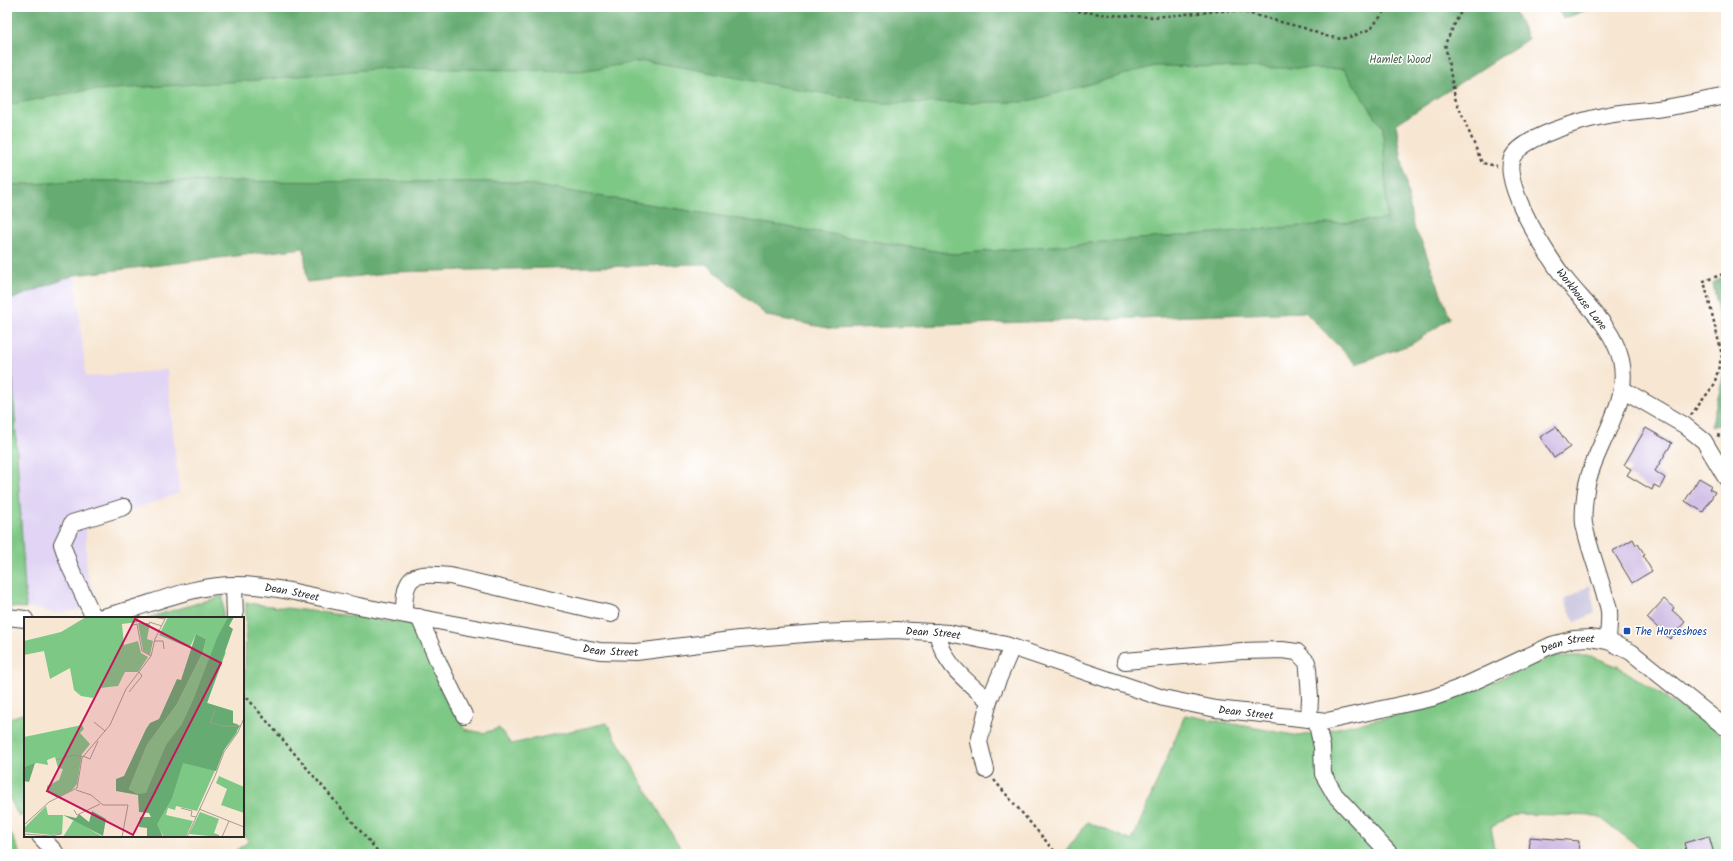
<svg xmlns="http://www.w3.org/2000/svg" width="1733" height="861" viewBox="0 0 1733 861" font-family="Kalam,sans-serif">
<rect width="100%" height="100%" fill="#fff"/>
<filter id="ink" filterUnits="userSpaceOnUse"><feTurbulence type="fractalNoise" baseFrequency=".025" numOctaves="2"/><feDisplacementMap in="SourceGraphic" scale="8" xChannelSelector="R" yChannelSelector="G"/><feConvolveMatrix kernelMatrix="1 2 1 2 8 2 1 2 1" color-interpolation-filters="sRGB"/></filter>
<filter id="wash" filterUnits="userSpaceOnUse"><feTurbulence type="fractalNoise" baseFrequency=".012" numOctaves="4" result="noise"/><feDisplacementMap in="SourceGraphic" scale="16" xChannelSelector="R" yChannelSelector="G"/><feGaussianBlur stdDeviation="0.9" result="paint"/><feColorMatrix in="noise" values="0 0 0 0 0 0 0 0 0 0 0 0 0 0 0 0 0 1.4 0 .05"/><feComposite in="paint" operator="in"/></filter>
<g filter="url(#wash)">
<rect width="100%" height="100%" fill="#f7e6d2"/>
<path fill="#e1d4f4" d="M75,275L86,377L167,370L179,493L86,526V570L98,607L57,613L26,608L11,350L7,339V301Z"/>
<path fill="#c5c0db" d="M1590,585L1595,613L1575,622L1564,600Z"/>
<g fill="#7ec885" stroke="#547a58">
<path d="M7,7L1344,69L1383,128L1387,220L953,254L512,182L95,181L7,185Z"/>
<path d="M7,339L11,350L26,608L7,607Z"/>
<path d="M223,596V618H146Z"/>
<path d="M246,603L415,624L464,729L483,733L499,728L511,744L607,723L684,854H231L249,841L243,835V680L245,678Z"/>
<path d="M1554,656H1591L1619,667L1711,727L1726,739V854H1667L1665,849L1657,854H1648L1598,816L1519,814L1491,827L1496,854H1064L1087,822L1132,841L1185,715L1299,736L1427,709Z"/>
<path d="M25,713V813L19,817L7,793V719Z"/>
<path d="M7,826L21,854H7Z"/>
</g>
<g fill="#66ac72" stroke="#486c4e">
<path d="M7,7H1513L1528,39L1396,124L1413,226L1423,245L1450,318L1412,344L1356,364L1305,312L832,329L767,316L706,264L396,272L307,282L304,248L75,275L7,301V185L95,181L512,182L953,254L1387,219L1383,128L1344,69L1155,66L1025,102L881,103L779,86L687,68L645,61L580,71L385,68L246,81L81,91L7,105Z"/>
<path d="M1557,7H1594L1563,19Z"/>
<path d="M1726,274V359L1713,283Z"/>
<path d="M1726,364V423L1711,427Z"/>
</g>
<g id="blocks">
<g fill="#cbb6e2">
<path d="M1556,427L1570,447L1554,458L1540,437Z"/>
<path d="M1646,428L1672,443L1655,471L1665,478L1660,488L1654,485L1652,490L1627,475L1631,469L1624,465Z"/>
<path d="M1699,478L1711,485L1709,489L1715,492L1703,512L1685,501Z"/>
<path d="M1633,539L1636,545L1638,544L1645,555L1643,556L1652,571L1632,583L1613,551Z"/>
<path d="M1664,599L1674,608L1672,610L1685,622L1670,639L1647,618Z"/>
<path d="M1709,836L1714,854H1687L1684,843Z"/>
<path d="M1530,837L1579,841L1578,854H1529Z"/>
</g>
</g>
</g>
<g filter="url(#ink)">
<use href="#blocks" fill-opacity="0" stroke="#4a4744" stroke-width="1"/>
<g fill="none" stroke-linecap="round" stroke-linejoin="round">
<g stroke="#4a4744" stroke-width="18">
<g id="minor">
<path d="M1622,389L1684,425L1704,441L1726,478"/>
<path d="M234,585L235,618"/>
<path d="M404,614C404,573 413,572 450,576L611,614"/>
<path d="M7,617L25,619"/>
<path d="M419,617L440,666L464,715"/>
<path d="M94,618L70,567L62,544L72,523L124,507"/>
<path id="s1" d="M97,618C144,609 186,585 235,585C277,585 318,598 359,606C439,622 520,636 600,651L636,652L739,639L818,633L896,630L949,633L1006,645L1163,698L1216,709L1327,721L1432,698L1462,687L1552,645L1574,639L1590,638L1608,641L1631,652L1726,728"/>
<path d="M937,632C944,666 965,679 989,701"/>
<path d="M1608,641C1608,632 1610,621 1609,611C1608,603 1604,594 1602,586C1596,565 1588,544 1584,524C1583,516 1584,505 1585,497C1589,450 1632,408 1621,360C1613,327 1586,305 1566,280C1549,259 1501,184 1512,158C1522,137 1580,121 1603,116C1625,111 1648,111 1670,107C1689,104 1707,100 1726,96"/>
<path d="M1125,661L1242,651L1282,650L1297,652L1307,662L1308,669L1310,698L1309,719"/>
<path d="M1316,720L1322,747L1323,774L1335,795L1390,854"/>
<path d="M986,770L979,742L989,701L1012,647"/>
<path d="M40,836L55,852"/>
</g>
</g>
<g stroke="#4a4744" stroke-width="2.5" stroke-dasharray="3 3" stroke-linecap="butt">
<path d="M1042,7L1110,15L1154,17L1219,11H1239L1304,28L1325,36L1342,39L1356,35L1370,29L1389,7"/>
<path d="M1463,7L1445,44L1455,98L1482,163L1497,166"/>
<path d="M1691,415L1714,385L1722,355L1704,281L1726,273"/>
<path d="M1717,435L1726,438"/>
<path d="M243,693L380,854"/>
<path d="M994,780L1057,854"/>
</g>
<use href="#minor" stroke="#fff" stroke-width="16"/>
</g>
</g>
<rect fill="#1a4fb4" stroke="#fff" stroke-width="1.5" x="1623" y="627" width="8" height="8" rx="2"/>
<g text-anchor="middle" stroke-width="3" stroke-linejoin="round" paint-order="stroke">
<g font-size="11" fill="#48624a" stroke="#fff">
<text x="1400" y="63">Hamlet Wood</text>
</g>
<g font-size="11" fill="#2b2b2b" stroke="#fff">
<text transform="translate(1582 299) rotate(52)" y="4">Workhouse Lane</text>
<text dy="4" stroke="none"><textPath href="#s1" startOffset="200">Dean Street</textPath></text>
<text dy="4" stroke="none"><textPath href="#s1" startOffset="848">Dean Street</textPath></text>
<text dy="4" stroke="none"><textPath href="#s1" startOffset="1508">Dean Street</textPath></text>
<text dy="4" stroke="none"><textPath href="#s1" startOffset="524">Dean Street</textPath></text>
<text dy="4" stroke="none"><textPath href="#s1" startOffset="1172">Dean Street</textPath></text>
</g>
<g font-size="11" fill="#164399" stroke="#fff" text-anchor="start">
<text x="1635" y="635">The Horseshoes</text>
</g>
</g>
<g transform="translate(24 617)">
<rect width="220" height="220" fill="#f7e6d2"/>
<path d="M62,0H114V5L98,7L100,28L114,24L117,36L124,40L114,55H101L94,69L76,71L69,81L57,79L50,73L46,51L26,62L20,34L0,38V24L37,15ZM144,0H204L189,32L202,35L183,86L209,94V106L214,107L213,116L200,133L173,194L152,189L151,193L144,191L142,198L169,204L162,220H140L114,177L105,172L123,128L153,87L179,35L182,22L172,17L166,30L161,29L135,18ZM114,6H126L123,22L129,24L126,38L119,34ZM58,108L60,112L56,116L66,127L58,137L53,167L48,173L33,181L23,173V169L35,163L39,152L34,151L31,140L23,143L24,148L13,146L0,150V120ZM195,159L220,170V196L197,188L203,172L192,166ZM22,189L24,198H39L38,217L27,218L0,215V211ZM176,195L195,202L190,216L195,218V220L165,217ZM49,204H52L79,220H39Z" fill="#7ec885"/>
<path d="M204,0H210L205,9L209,12L183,86L209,94V106L216,109L200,133L192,154L159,146L148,181L133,207L139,220H123V211L115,210L116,200H127L125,196L115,195L114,178L92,174V162L100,159L122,112L126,106L135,102L153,62L157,63L172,17L182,22L179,35L153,87L123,128L105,172L114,177L122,176L142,128L158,107L170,81L193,21ZM11,146L5,165L0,164V150ZM68,194L82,202L79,219L39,198L52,201L55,197L65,205Z" fill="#66ac72"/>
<path fill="none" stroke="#a59b8f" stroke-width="1" d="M129,0L141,2M125,5L138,9M109,8L113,7L118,34L127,39M130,24H139L140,32M105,75L118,59L115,55M191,93L186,105L198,109H217M70,105L81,114M59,139L66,142L74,124M32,143L50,138L59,140M52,173L67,178L79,188H104L98,220M157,191L168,194L167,199L172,200M175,192L220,210M50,193L53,198L76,187M0,208L25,185L53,171L58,141L86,108L102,72L127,39L131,22L142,0M0,217L27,219L37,217M163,220L191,159L200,135L214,115L220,101M198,220L205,204"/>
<path fill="#c2185b" fill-opacity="0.15" stroke="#c2185b" stroke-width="2" d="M111,2L197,46L109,218L23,174Z"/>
<rect width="220" height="220" fill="none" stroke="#2b2b2b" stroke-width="2"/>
</g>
<rect width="1733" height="861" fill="none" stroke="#fff" stroke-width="24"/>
</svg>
